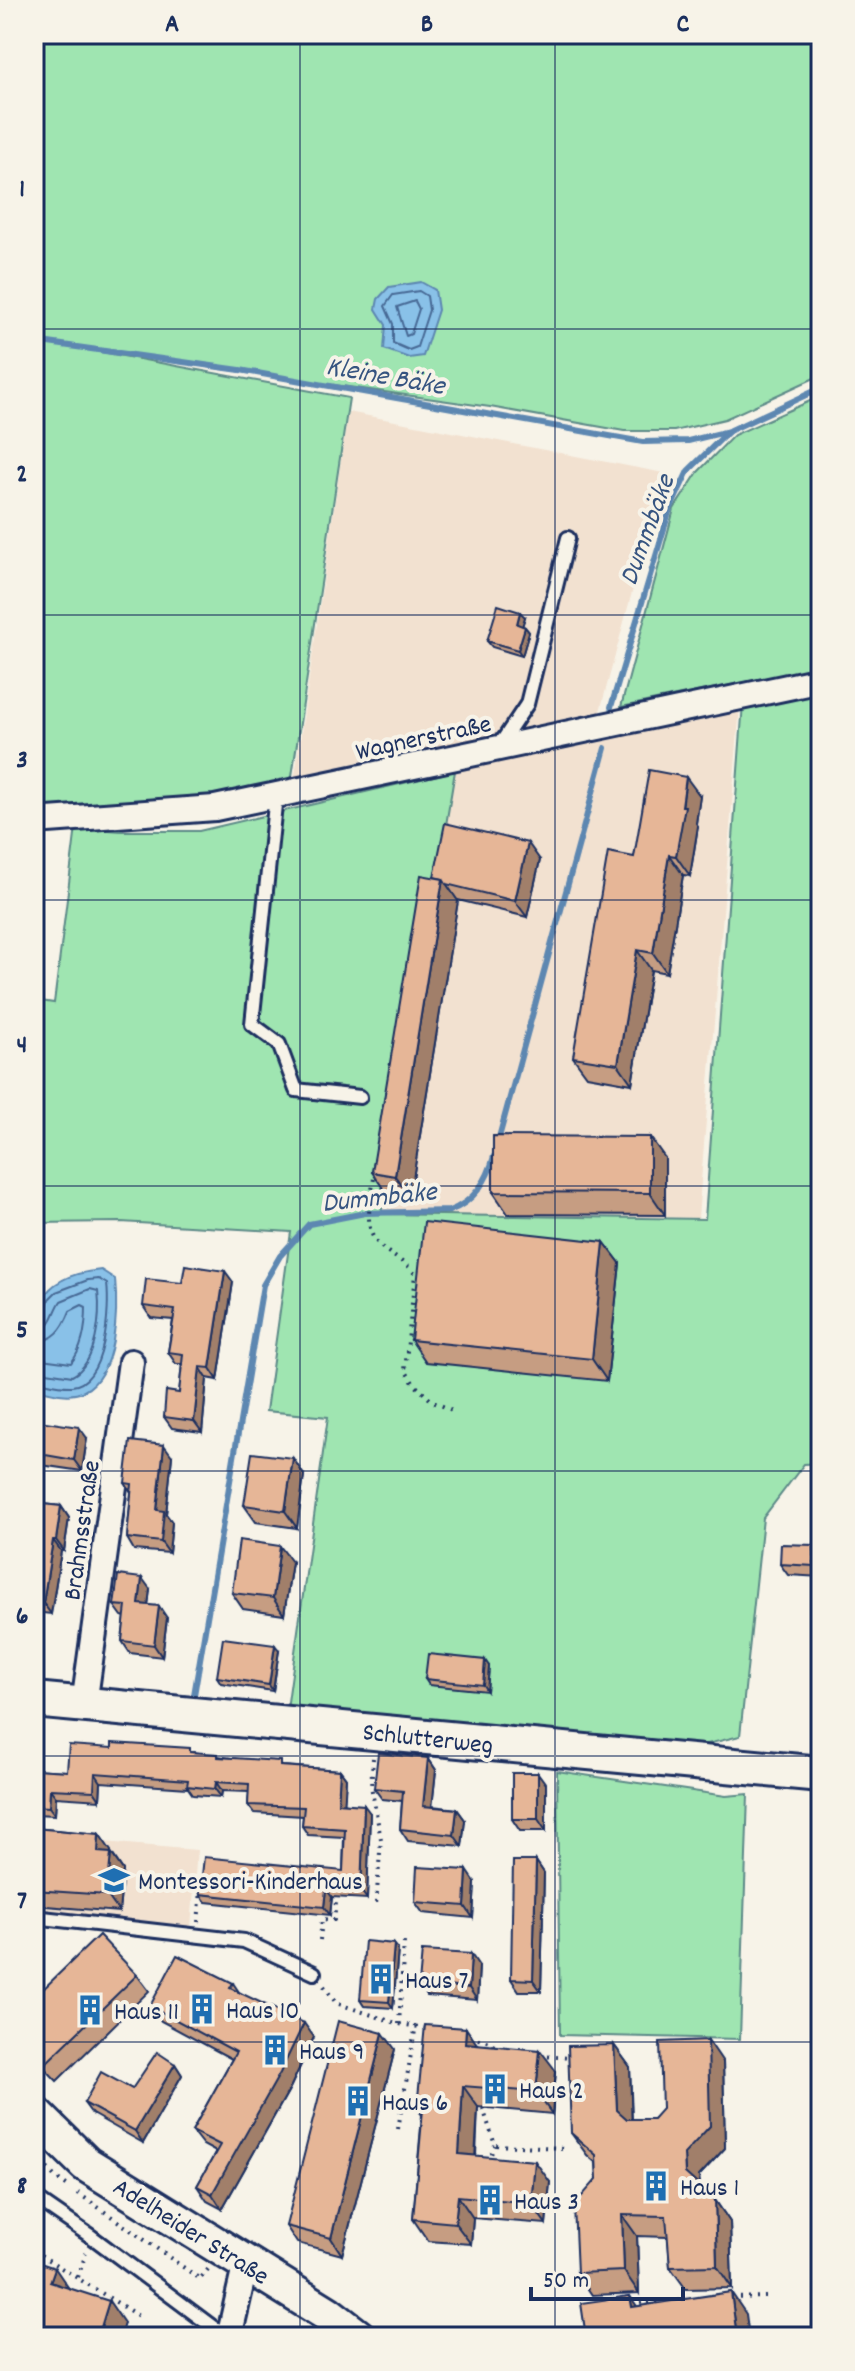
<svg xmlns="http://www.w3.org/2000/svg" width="855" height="2371" viewBox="0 0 855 2371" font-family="Dekko,sans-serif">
<rect width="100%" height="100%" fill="#f7f3e8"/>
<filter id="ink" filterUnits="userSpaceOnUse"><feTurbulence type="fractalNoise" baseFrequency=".0125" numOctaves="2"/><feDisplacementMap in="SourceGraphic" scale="16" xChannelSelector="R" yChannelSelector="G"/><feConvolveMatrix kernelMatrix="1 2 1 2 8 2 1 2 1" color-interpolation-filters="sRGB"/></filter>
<g filter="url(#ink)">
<g fill="#f2e1d0">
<path d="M348,412L664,473L592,741L740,706L698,1218L381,1214L459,747L294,781Z"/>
<path d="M34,1836L197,1850L191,1928L34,1910Z"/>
</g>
<g fill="#9fe5b1" stroke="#5d8a88" stroke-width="2">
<path d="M34,34H821V375L725,419L674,431H624L490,407L96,351L349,398L291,783L205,797L34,814Z"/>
<path d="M821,396V667L621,707L674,509L698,472L734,435Z"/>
<path d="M821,688V1463L804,1464L763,1518L740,1736L687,1749L287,1709L328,1417L266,1411L291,1232L121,1222L34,1223V1000L54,1003L76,827L120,831H199L455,771L381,1214L705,1219L743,703Z"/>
<path d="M557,1771L726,1796L748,1794L740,2039L560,2035Z"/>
</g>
<g fill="#89c1e8" stroke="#5d87b1" stroke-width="2">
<path d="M421,282L435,290L438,310L423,356L409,358L384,349L386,325L376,309L378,299L389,287Z"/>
<path d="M101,1270L115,1279C118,1310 117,1374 84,1391C69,1399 49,1392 34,1388C34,1326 23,1277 101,1270Z"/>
</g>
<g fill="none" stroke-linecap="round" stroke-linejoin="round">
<g stroke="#476995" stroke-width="2">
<path d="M419,291L427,296L429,310L417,347L409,350L393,343V324L385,306L393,295Z"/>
<path d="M415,301L419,309L411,334L406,336L397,307Z"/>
<path d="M34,1320L44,1317L49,1299L56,1292L88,1280L99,1279L107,1284C110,1309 106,1383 72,1386C59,1387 47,1382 34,1380"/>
<path d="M34,1330C54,1329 52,1314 61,1301L90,1289L98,1291C101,1316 97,1363 72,1376L34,1370"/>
<path d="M34,1342C55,1341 63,1329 70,1311L82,1305L86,1307C86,1326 83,1348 71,1363L34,1358"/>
</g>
<g stroke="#5d87b1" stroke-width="6">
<path d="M34,341L240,370L643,442L688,441L729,431"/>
<path d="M611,707L669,512L688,471L729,431L821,388"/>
<path d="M498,1141L605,748"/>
<path d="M194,1695L263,1285L280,1256L309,1224L365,1213L449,1211C474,1202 488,1180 494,1156"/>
<path d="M34,1724L36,1723"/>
</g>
<g stroke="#1b2f5e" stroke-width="18">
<g id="lane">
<path d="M499,746L527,704L568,538"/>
<path d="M276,795L252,1024L279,1044L296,1090L360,1097"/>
<path d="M34,1917L244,1941L314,1973"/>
<path d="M34,2197L92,2237L226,2337"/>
</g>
</g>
<g stroke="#1b2f5e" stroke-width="30">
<g id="street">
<path d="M34,821L215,808L821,680"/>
<path d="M84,1705L131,1362"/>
<path d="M229,2337L243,2276L249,2266"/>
</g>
</g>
<g stroke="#1b2f5e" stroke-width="40">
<g id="secondary">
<path d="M34,1700L821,1774"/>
<path d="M34,2113L86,2164L328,2314L358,2337"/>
</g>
</g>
<g stroke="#1b2f5e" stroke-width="4" stroke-dasharray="2 6" stroke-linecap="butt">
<path d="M375,1171C373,1190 362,1225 376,1241C386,1254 404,1260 415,1274L405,1370L414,1384L433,1402L452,1410"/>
<path d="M373,1758L371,1786L381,1839L376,1905"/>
<path d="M198,1922L201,1891"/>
<path d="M320,1940L322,1919L334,1920L337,1894"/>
<path d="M324,1986L336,2003L399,2024L426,2028"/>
<path d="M399,2024L404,1942"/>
<path d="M470,2037L490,2042L495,2047"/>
<path d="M540,2056L572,2058"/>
<path d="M483,2108L495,2145L564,2148"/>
<path d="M398,2129L416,2025"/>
<path d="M488,2161L495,2145"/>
<path d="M42,2162L55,2177L68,2186"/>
<path d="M78,2193L200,2279L209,2268"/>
<path d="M34,2251L140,2317"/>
<path d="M78,2277L86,2253"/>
<path d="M732,2298L768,2297"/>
<path d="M632,2303L675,2301"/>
</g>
<use href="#lane" stroke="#f7f3e8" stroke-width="12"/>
<use href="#street" stroke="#f7f3e8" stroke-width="24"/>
<use href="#secondary" stroke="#f7f3e8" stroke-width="34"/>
</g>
<g fill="#c69d82" stroke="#1b2f5e" stroke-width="2">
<path d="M525,617L522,626L525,627L529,632L522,656L492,647L487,641Z"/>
<path d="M700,796L696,823L698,826L690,876L683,875L667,973L651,970L632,1084L587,1076L573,1057L634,857Z"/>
<path d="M540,860L527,917L458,900L410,1197L387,1194L372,1172L434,877Z"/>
<path d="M665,1158V1215L508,1214L493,1192Z"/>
<path d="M604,1242L620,1263L607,1381L426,1362L411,1340Z"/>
<path d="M233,1282L218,1380L207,1378L202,1432L172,1428L164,1417L179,1393L182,1364H176L168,1352L173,1320L151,1318L143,1306L182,1283Z"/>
<path d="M87,1438L82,1471L41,1465L34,1454V1450Z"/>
<path d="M172,1456L166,1514L172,1522L169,1553L134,1550L127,1538L131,1492L125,1483Z"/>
<path d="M304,1475L297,1528L256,1522L244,1505Z"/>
<path d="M34,1503L61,1506L69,1518L64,1551H61L51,1614L34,1612Z"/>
<path d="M821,1554V1577L788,1575L780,1564Z"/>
<path d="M292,1562L284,1615L243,1609L232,1593Z"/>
<path d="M150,1589L148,1605L167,1618L162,1657L130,1653L122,1641L125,1617L122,1616L114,1605Z"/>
<path d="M279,1650L273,1691L221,1683L217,1677Z"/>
<path d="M489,1666L487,1691L429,1685L425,1679Z"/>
<path d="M193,1752L283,1766L340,1770L346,1778L344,1803L370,1813L367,1899L332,1897L330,1915L206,1902L200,1894L343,1871L344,1837L308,1835L302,1826L303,1816L254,1813L248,1805L249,1792L222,1791L221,1797L193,1795L188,1788L101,1782L100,1800L56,1797L55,1815L34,1814V1769L67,1771Z"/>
<path d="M428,1758L436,1770L432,1806L457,1809L465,1820L462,1846L408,1841L400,1829L402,1801L382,1799L374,1788Z"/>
<path d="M546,1784V1831H520L512,1819Z"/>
<path d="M34,1828L99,1834L123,1870L119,1912L34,1905Z"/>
<path d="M536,1861L544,1873L541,1991H519L511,1979Z"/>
<path d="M475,1882L473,1918L423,1913L415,1902Z"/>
<path d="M394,1944L398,1949L393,2008L364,2006L360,2000Z"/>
<path d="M479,1966L477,2000L427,1996L419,1984Z"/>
<path d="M137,1975L149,1991L57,2081L34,2057V1998Z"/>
<path d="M233,1983L239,1992L314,2037L290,2088L222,2209L207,2201L197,2186L216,2152L203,2145L192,2131L232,2059L161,2021L150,2006Z"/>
<path d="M477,2044L556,2071L552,2114L478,2107L476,2156L550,2182L546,2224L473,2218L471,2244L428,2241L413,2219L422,2115L417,2108Z"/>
<path d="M614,2045L630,2067L632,2119H653L723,2062L725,2148L699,2176L700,2186L715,2200L730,2222L732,2288L686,2289L670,2267L668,2237L637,2236L639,2293L592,2295L577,2273L597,2179L596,2163L587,2155L571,2133Z"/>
<path d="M395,2049L342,2255L297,2243L286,2226Z"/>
<path d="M175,2064L182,2075L143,2143L92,2114L84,2103L132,2089Z"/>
</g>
<g fill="#a17f6a" stroke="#1b2f5e" stroke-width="2">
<path d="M520,612L525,617L521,630L517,624Z"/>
<path d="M525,627L529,632L522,656L518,650Z"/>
<path d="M686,777L700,796L696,823L698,826L690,876L676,856Z"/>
<path d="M528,843L540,860L527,917L515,901Z"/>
<path d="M669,855L683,875L667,973L653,953Z"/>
<path d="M443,879L458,901L410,1197L395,1176Z"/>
<path d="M637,950L651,970L632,1084L618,1064Z"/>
<path d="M650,1137L665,1158V1215L650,1193Z"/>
<path d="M604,1242L620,1263L607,1381L592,1359Z"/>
<path d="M225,1271L233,1282L218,1380L210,1368Z"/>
<path d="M200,1367L207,1378L202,1432L194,1421Z"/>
<path d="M79,1427L87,1438L82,1471L74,1460Z"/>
<path d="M164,1445L172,1456L166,1514L172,1522L169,1553L161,1542L157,1510Z"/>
<path d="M293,1458L304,1475L297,1528L285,1511Z"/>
<path d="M61,1506L69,1518L64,1551L56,1540Z"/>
<path d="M53,1540L61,1551L51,1614L43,1603Z"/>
<path d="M814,1545L821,1554V1576L814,1566Z"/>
<path d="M280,1546L292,1562L284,1615L273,1598Z"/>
<path d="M142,1578L150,1589L147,1615L139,1604Z"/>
<path d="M159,1606L167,1618L162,1657L154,1645Z"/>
<path d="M275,1645L279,1650L273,1691L269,1685Z"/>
<path d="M485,1660L489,1666L487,1691L483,1685Z"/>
<path d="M428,1758L436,1770L431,1817L423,1806Z"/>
<path d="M340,1770L346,1778L344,1811L338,1803Z"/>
<path d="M95,1773L101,1782L100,1800L94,1791Z"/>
<path d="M538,1773L546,1784V1831L538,1819Z"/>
<path d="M216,1782L222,1791L221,1797L215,1789Z"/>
<path d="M50,1789L56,1797L55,1815L49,1807Z"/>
<path d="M364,1805L370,1813L367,1899L361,1891Z"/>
<path d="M457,1809L465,1820L462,1846L454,1835Z"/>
<path d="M99,1834L111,1851L109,1869L98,1852Z"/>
<path d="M111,1853L123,1870L119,1912L107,1895Z"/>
<path d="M536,1861L544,1873L541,1991L533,1980Z"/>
<path d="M467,1870L475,1882L473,1918L465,1906Z"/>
<path d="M326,1889L332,1897L330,1915L324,1907Z"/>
<path d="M394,1944L398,1949L393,2008L389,2002Z"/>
<path d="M471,1954L479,1966L477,2000L469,1988Z"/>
<path d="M304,2023L314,2037L290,2088L222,2209L212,2194Z"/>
<path d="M466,2028L481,2050L465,2043Z"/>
<path d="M383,2033L395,2049L342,2255L331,2238Z"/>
<path d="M708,2040L723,2062L725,2148L699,2176L701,2195L685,2173L684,2154Z"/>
<path d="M614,2045L630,2067L632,2132L617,2110Z"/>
<path d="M540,2050L556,2071L552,2114L536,2092Z"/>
<path d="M175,2064L182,2075L143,2143L135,2131Z"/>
<path d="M463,2086L478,2107L474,2176L459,2154Z"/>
<path d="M535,2161L550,2182L546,2224L531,2203Z"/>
<path d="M458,2196L473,2218L471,2244L455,2223Z"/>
<path d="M715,2200L730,2222L732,2288L717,2266Z"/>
<path d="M622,2215L637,2236L639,2293L624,2271Z"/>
<path d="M55,2268L70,2290L50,2282Z"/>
<path d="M731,2292L746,2314L749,2337H737Z"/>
<path d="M630,2296L645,2318L632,2307Z"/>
<path d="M109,2301L124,2323L120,2337H98Z"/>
</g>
<g fill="#e6b697" stroke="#1b2f5e" stroke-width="2">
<path d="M498,605L520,612L517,624L525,627L518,650L487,641Z"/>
<path d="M649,770L686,777L682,806H685L676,856L669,855L653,953L637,950L618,1064L573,1057L608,852L634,857Z"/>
<path d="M445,823L528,843L515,901L446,884L443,879L434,877Z"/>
<path d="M421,875L443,879L395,1176L372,1172Z"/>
<path d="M493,1136L650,1137V1193L493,1192Z"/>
<path d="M424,1222L604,1242L592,1359L411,1340Z"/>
<path d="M185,1265L225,1271L210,1368L200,1367L194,1421L164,1417L166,1391L179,1393L183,1354L168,1352L175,1310L143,1306L146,1279L182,1283Z"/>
<path d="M39,1421L79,1427L74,1460L34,1453Z"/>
<path d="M130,1441L164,1445L157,1510L164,1511L161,1542L127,1538L132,1484L125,1483Z"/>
<path d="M252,1453L293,1458L285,1511L244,1505Z"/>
<path d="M34,1503L61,1506L56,1540H53L43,1603L34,1602Z"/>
<path d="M239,1540L280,1546L273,1598L232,1593Z"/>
<path d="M781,1544L814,1545V1566L780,1564Z"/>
<path d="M118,1575L142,1578L139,1604L159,1606L154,1645L122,1641L126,1606L114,1605Z"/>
<path d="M223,1638L275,1645L269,1685L217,1677Z"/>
<path d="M428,1654L485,1660L483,1685L425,1679Z"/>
<path d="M112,1743L190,1748V1752L218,1754V1757L280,1761V1766L340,1770L338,1803L364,1805L361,1891L326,1889L324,1907L200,1894L204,1857L343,1871L345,1829L302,1826L304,1807L248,1805L249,1784L216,1782L215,1789L187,1786L188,1780L95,1773L94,1791L50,1789L49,1807L34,1806V1769L67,1771L69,1745L112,1748Z"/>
<path d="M378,1753L428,1758L423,1806L457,1809L454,1835L400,1829L403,1791L374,1788Z"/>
<rect x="512" y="1773" width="26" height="46"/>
<path d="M34,1828L99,1834L98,1852L111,1853L107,1895L34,1890Z"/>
<path d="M513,1861H536L533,1980L511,1979Z"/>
<path d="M417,1867L467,1870L465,1906L415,1902Z"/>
<path d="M99,1935L137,1975L45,2064L34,2052V1998Z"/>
<path d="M365,1941L394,1944L389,2002L360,2000Z"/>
<path d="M422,1951L471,1954L469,1988L419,1984Z"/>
<path d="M177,1955L233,1983L230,1988L304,2023L280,2073L212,2194L197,2186L220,2145L192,2131L236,2052L150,2006Z"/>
<path d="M338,2021L383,2033L331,2238L286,2226Z"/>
<path d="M425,2025L466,2028L465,2043L540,2050L536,2092L463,2086L459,2154L535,2161L531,2203L458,2196L455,2223L413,2219L423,2109L417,2108Z"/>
<path d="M708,2040L710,2126L684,2154L685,2173L715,2200L717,2266L670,2267L666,2216L622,2215L624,2271L577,2273L574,2205L597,2179L596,2155L571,2133L568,2046L614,2045L617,2110L627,2119H653L662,2109L660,2042Z"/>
<path d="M157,2052L175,2064L135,2131L84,2103L101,2072L132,2089Z"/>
<path d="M34,2261L55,2268L50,2282L109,2301L98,2337H34Z"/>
<path d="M731,2292L737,2337H586L581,2303L630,2296L632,2307Z"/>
</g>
</g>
<path fill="none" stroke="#1b2f5e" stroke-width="2" stroke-opacity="0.55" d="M300,34V2337M555,34V2337M34,329H821M34,615H821M34,900H821M34,1186H821M34,1471H821M34,1756H821M34,2042H821"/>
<defs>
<g id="school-bare" transform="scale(2.4)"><path d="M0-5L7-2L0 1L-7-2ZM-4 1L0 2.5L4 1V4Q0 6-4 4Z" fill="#1f6fb2" stroke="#f7f3e8" stroke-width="2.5" paint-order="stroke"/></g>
<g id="building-bare" transform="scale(2.4)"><path d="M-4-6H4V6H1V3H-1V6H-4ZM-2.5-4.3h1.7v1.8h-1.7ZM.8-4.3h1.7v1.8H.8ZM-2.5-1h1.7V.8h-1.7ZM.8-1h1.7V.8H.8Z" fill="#1f6fb2" stroke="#f7f3e8" stroke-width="2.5" paint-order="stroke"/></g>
</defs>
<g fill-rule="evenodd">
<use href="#school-bare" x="114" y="1880"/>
<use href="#building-bare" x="381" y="1979"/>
<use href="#building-bare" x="202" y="2009"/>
<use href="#building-bare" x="90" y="2010"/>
<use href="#building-bare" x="275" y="2050"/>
<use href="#building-bare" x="495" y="2089"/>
<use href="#building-bare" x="358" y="2101"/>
<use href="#building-bare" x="656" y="2186"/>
<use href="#building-bare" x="490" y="2200"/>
</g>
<g text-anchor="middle" stroke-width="8" stroke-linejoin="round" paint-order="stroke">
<g font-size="26" fill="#1b2f5e" stroke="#f7f3e8">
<text transform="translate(423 736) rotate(-12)" y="9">Wagnerstraße</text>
<text transform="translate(80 1530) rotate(-82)" y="9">Brahmsstraße</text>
<text transform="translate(428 1737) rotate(6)" y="9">Schlutterweg</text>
<text transform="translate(192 2230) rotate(32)" y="9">Adelheider Straße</text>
</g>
<g font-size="26" fill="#1b2f5e" stroke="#f7f3e8" text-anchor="start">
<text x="138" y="1889">Montessori-Kinderhaus</text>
<text x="405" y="1988">Haus 7</text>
<text x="226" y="2018">Haus 10</text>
<text x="114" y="2019">Haus 11</text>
<text x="299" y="2059">Haus 9</text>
<text x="519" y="2098">Haus 2</text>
<text x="382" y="2110">Haus 6</text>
<text x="680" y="2195">Haus 1</text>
<text x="514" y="2209">Haus 3</text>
</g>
<g font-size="28" font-style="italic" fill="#365480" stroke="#f7f3e8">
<text transform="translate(386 374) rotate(10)" y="10">Kleine Bäke</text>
<text transform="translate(645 529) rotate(-70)" y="10">Dummbäke</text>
<text transform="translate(379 1195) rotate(-6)" y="10">Dummbäke</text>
</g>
</g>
<rect width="855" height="2371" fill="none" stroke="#f7f3e8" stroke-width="88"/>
<path d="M531 2287v12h152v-12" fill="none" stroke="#1b2f5e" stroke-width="4"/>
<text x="543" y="2287" font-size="24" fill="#1b2f5e" stroke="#f7f3e8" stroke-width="6" paint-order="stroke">50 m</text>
<rect x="44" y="44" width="767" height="2283" fill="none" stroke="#1b2f5e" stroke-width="3"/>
<g font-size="26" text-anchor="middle" font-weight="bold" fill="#1b2f5e">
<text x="172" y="31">A</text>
<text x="427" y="31">B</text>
<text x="683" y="31">C</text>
<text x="22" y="196">1</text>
<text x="22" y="481">2</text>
<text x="22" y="767">3</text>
<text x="22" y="1052">4</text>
<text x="22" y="1337">5</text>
<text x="22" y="1623">6</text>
<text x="22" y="1908">7</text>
<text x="22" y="2193">8</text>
</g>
</svg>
